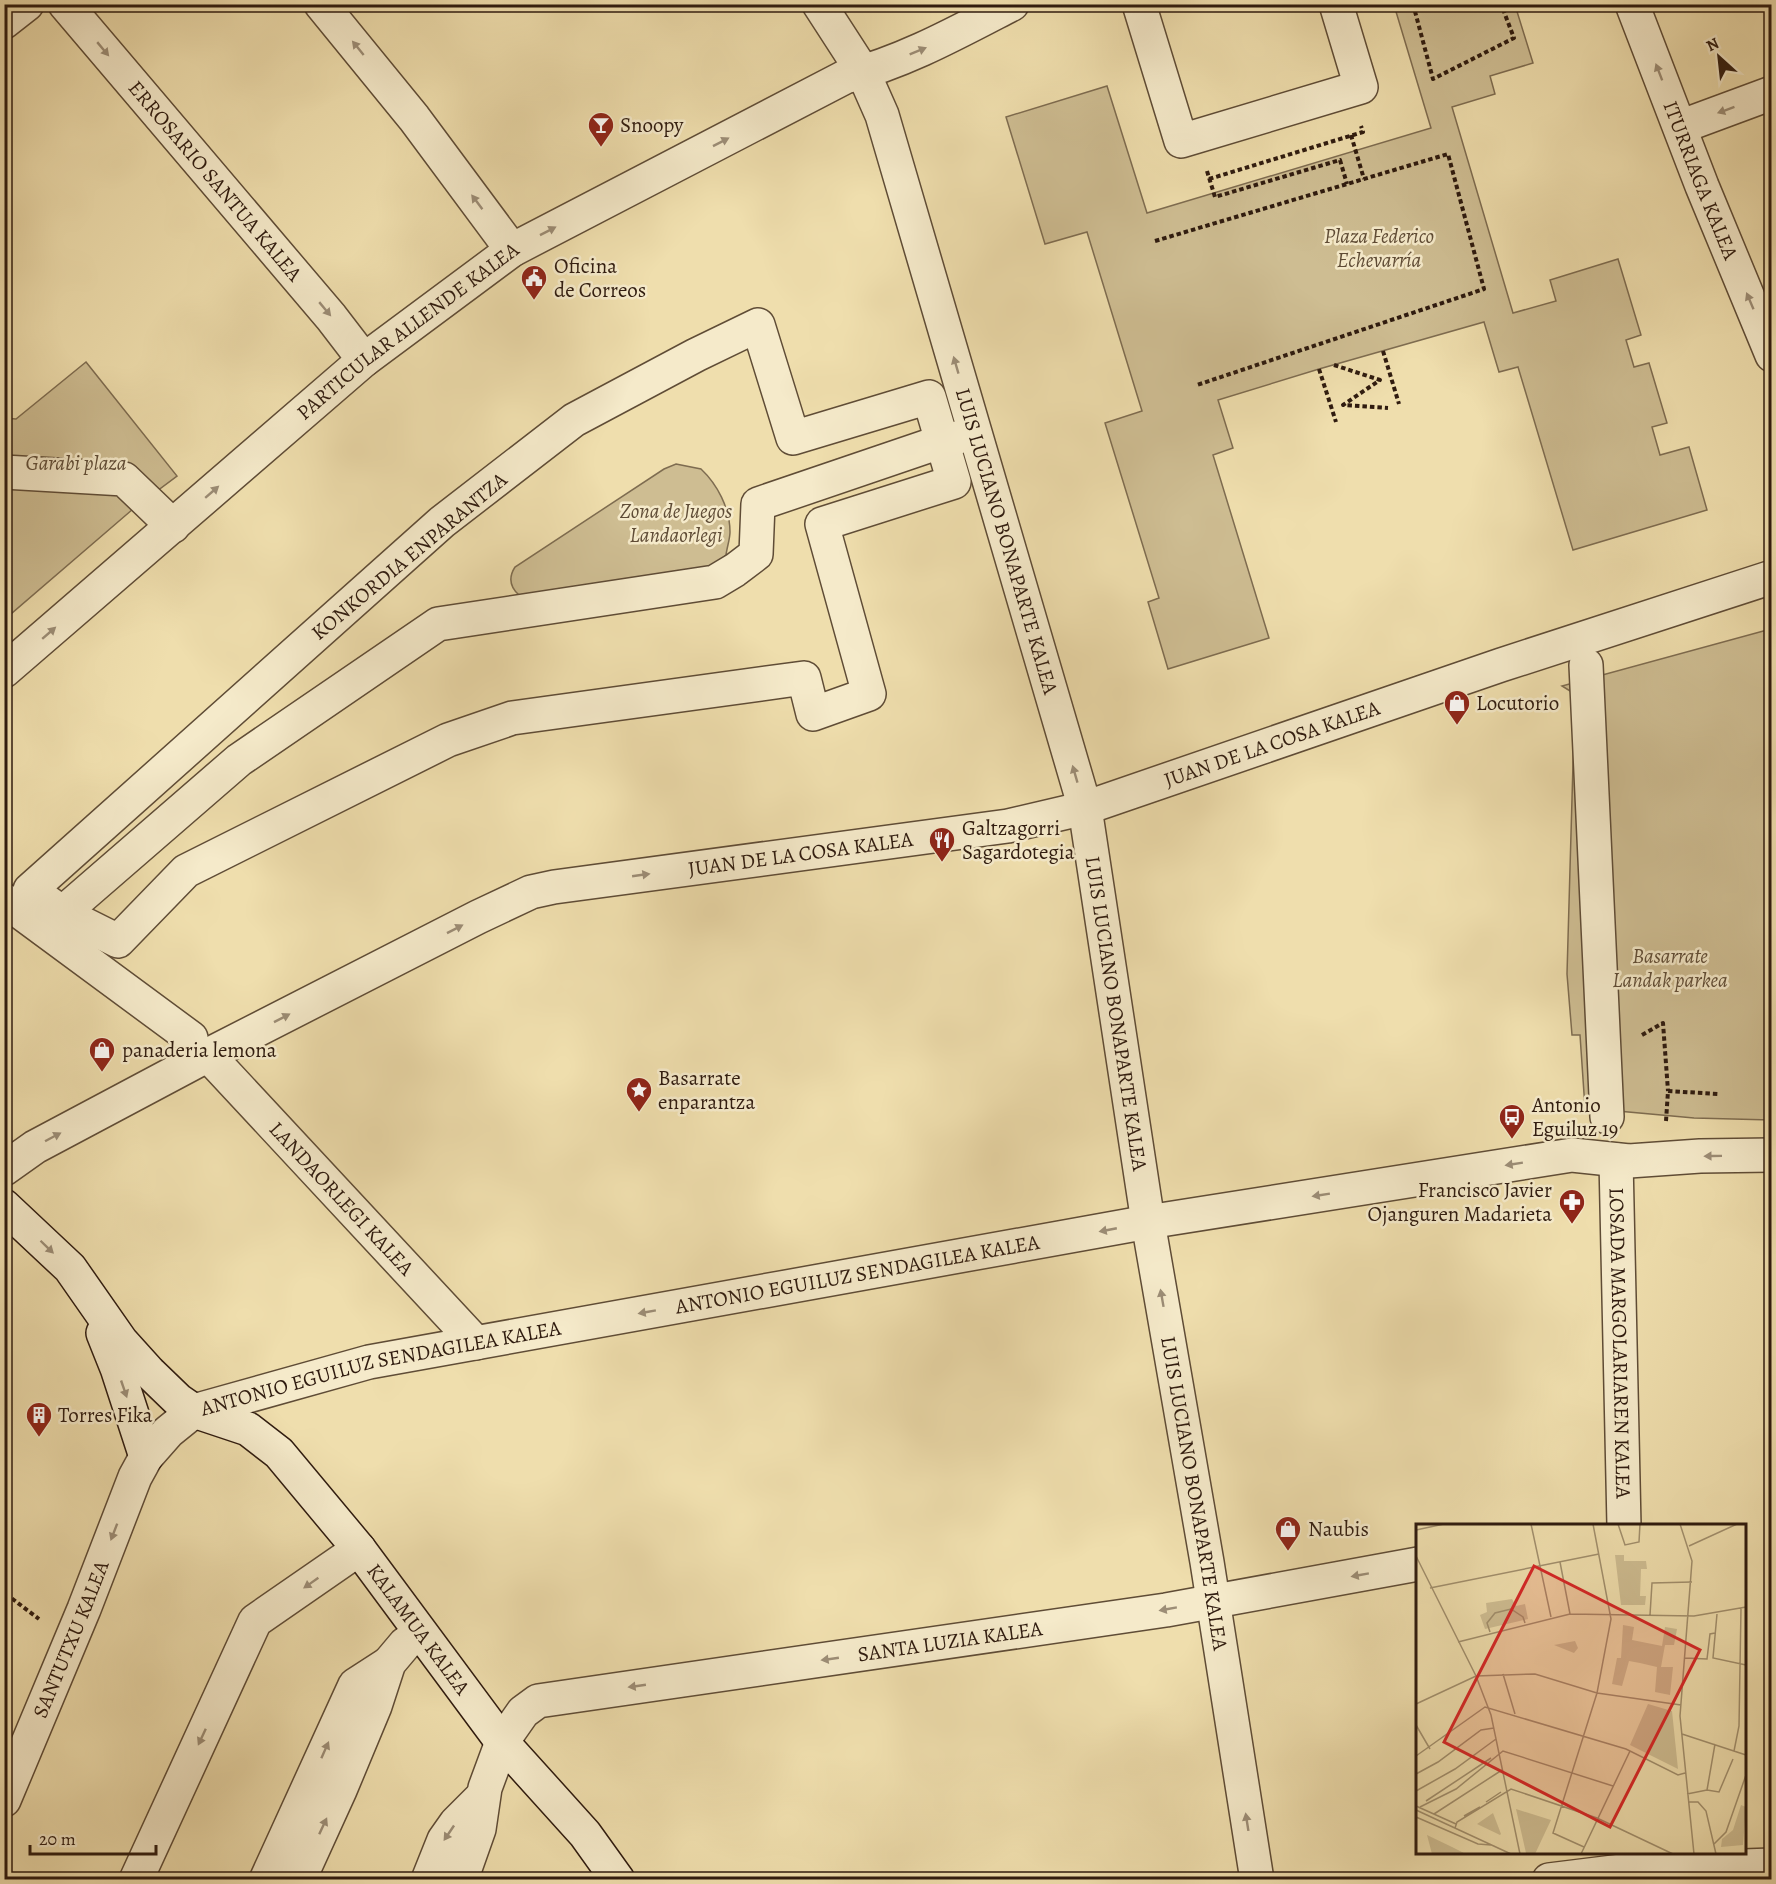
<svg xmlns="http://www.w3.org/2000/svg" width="1776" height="1884" viewBox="0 0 1776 1884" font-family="Alegreya,serif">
<rect width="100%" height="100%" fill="#efdead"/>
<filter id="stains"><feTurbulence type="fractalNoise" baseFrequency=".00333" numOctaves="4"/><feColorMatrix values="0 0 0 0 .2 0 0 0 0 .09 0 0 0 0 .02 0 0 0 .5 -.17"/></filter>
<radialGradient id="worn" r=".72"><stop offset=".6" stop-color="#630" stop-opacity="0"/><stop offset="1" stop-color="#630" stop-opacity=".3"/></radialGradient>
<g fill="#cebd92" stroke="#7e6c50" stroke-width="1.5">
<path d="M1394,5H1515L1533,63L1490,76L1495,94L1452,107L1513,313L1556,301L1550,280L1618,259L1641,335L1626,340L1634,367L1649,363L1667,423L1652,427L1660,455L1689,447L1707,510L1573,550L1518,367L1499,372L1484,322L1319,369L1218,400L1233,448L1213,455L1269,638L1168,669L1148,602L1159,598L1105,423L1142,411L1087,232L1045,244L1006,117L1107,86L1147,213L1431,128Z"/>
<path d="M86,362L177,476L133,509L5,619L4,418L16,419Z"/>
<path d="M676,464L701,469C717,484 730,508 730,532C730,539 727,547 726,555L711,568L519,595C510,587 508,578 515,567L664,469Z"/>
<path d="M1767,630H1771V1120L1694,1118L1585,1108L1580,1035H1572L1567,974L1575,694L1562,686Z"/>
</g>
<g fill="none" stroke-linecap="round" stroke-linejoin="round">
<g stroke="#5f4c36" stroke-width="36">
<g id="street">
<path id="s1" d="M65,4L331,317L364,360"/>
<path d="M321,4L414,118L512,250"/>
<path id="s2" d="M819,4L863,72L882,115L1085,808L1148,1222L1207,1562L1257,1880"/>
<path d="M1139,4L1181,141L1361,87L1336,4"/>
<path id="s3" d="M1632,4L1702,186L1772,355"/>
<path d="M4,22L27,4"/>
<path d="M1680,127L1772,93"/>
<path d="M758,325L793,438L929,397L954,482L822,524L869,694L813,714L804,678L512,718L448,740L186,871L118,941L64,914L30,890L442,522L574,420L696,355Z"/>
<path d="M4,472L124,479L173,526"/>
<path d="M1586,665L1607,1117"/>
<path id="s4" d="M4,671L364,360L512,250L845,77C904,62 958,32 1012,4"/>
<path d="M4,900L191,1038"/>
<path d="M44,929L239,760L438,624L715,582L735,570L756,554L758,504L943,441L956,438"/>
<path id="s5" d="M208,1055L476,1343"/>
<path id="s6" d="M1616,1160L1624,1526"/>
<path id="s7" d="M4,1169L35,1147L208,1055L478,917L531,892L554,887L1008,826L1085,808L1501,665L1772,577"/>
<path id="s8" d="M4,1800L84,1609L135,1477L146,1457L168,1432L194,1411L369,1362L1148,1222L1572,1155L1629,1161L1700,1156L1772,1155"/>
<path d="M136,1880L255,1621L359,1549"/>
<path d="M266,1880L355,1685L389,1663"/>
<path d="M299,1880L340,1790L375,1706L389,1663L405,1644L420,1633"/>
<path d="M428,1880L444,1840L456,1823L483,1796"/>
<path id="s9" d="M461,1880L479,1829L485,1788L502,1742L523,1712L538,1701L1166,1610L1418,1564"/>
<path d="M1549,1880L1630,1870L1772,1865"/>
</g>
</g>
<g stroke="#2f1b0f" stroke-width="36">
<g id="secondary">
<path id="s10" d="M4,1206L70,1268L121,1341L149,1372L178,1400L194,1411L248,1429L279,1453L359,1549L502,1742L585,1834L618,1880"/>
<path d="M103,1333L117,1368L146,1457"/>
</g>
</g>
<g stroke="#2f1b0f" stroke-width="4" stroke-dasharray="4.5 3" stroke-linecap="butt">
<path d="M1413,4L1433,79L1514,38L1501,4"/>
<path d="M1351,135L1364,179"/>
<path d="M1207,171L1215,197L1340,160L1347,184"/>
<path d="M1209,179L1363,132L1361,126"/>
<path d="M1155,241L1448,154L1484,289L1197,385"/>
<path d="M1383,351L1399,404"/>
<path d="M1334,365L1380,380L1343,405L1388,408"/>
<path d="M1319,369L1336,422"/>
<path d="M1642,1035L1663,1023L1668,1091"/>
<path d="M1666,1121L1668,1091L1718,1094"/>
<path d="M6,1594L39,1619"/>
</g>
<use href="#street" stroke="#f5eaca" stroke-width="33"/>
<use href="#secondary" stroke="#f5eaca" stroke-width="33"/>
</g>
<defs><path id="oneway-solid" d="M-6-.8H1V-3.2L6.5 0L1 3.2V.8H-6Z" transform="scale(1.5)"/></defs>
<g fill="#9c8d76">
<use href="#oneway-solid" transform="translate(358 48) rotate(-129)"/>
<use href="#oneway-solid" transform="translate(103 49) rotate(50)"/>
<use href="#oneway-solid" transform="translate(918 51) rotate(-22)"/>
<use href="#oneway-solid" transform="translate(1659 72) rotate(-111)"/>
<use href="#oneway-solid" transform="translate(1726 110) rotate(160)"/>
<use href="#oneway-solid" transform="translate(721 142) rotate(-27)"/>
<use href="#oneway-solid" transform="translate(477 202) rotate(-127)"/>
<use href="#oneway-solid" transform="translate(548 231) rotate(-27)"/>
<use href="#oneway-solid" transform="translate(1750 301) rotate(-113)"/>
<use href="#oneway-solid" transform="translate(325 309) rotate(50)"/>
<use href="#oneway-solid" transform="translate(956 365) rotate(-106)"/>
<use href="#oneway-solid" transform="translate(212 492) rotate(-41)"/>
<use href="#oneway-solid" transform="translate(49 633) rotate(-41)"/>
<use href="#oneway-solid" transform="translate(1075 774) rotate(-106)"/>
<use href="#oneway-solid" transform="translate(641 875) rotate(-8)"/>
<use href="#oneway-solid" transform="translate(455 929) rotate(-27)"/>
<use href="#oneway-solid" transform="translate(282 1018) rotate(-27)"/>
<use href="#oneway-solid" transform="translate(53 1137) rotate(-28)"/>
<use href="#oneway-solid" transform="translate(1713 1156) rotate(179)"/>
<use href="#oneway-solid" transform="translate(1514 1164) rotate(171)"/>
<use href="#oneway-solid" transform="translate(1321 1195) rotate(171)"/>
<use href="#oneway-solid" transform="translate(1108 1230) rotate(169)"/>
<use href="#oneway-solid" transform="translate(47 1247) rotate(44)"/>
<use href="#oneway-solid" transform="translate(1162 1298) rotate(-100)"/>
<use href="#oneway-solid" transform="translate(647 1312) rotate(170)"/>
<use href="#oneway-solid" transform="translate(124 1389) rotate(71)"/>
<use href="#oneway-solid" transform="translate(114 1532) rotate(111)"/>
<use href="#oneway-solid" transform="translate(1360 1575) rotate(170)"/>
<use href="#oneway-solid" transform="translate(311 1583) rotate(145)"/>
<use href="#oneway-solid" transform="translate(1168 1609) rotate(170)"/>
<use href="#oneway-solid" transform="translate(830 1659) rotate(172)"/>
<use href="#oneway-solid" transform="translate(637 1686) rotate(172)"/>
<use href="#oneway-solid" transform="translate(202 1737) rotate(115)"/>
<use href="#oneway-solid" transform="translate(325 1750) rotate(-66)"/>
<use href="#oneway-solid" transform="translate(1247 1822) rotate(-99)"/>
<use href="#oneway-solid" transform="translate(323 1826) rotate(-65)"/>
<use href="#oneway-solid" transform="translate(449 1833) rotate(124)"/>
</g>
<defs>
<g id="bar-pin" transform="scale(1.35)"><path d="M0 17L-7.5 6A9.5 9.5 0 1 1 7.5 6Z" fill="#8f2418" stroke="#f5eaca"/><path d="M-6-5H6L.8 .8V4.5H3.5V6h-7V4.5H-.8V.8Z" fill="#fff"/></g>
<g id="civic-pin" transform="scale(1.35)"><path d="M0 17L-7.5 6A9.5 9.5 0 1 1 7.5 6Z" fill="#8f2418" stroke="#f5eaca"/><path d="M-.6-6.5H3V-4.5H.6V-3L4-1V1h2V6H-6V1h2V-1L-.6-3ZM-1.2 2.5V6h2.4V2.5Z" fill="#fff"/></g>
<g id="shop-pin" transform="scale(1.35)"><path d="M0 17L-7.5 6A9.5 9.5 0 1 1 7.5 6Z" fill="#8f2418" stroke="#f5eaca"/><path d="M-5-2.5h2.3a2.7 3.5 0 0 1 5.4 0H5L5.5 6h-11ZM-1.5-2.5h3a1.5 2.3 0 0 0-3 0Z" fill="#fff"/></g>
<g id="restaurant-pin" transform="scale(1.35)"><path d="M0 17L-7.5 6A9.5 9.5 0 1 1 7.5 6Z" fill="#8f2418" stroke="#f5eaca"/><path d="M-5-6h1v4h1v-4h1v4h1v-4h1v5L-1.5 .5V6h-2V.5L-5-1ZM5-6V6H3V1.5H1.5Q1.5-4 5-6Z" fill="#fff"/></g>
<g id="sight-pin" transform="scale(1.35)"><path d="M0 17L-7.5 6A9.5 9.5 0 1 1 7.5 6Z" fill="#8f2418" stroke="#f5eaca"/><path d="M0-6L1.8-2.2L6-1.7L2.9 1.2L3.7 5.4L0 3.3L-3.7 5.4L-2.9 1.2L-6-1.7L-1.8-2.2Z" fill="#fff"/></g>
<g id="bus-pin" transform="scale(1.35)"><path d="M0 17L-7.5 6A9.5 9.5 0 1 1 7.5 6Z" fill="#8f2418" stroke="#f5eaca"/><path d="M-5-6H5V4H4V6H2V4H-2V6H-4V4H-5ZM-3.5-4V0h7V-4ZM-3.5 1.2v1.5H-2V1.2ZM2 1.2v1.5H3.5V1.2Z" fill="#fff"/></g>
<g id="pharmacy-pin" transform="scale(1.35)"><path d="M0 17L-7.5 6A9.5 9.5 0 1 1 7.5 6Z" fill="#8f2418" stroke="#f5eaca"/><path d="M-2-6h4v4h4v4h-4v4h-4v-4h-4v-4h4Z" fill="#fff"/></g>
<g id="building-pin" transform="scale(1.35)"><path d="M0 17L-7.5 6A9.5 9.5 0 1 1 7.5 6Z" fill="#8f2418" stroke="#f5eaca"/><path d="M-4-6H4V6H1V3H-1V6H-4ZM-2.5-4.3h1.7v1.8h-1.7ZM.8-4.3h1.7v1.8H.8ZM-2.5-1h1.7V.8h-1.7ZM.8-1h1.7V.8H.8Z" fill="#fff"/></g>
</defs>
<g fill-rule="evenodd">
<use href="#bar-pin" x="601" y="125"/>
<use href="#civic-pin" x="534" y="278"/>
<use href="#shop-pin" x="1457" y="703"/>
<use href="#restaurant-pin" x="942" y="840"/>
<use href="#shop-pin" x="102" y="1050"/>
<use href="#sight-pin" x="639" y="1090"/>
<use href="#bus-pin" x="1512" y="1117"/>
<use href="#pharmacy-pin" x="1572" y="1202"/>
<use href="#building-pin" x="39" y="1415"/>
<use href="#shop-pin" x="1288" y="1529"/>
</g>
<g text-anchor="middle" stroke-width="5" stroke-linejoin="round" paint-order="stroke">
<g font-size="21" fill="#2f1b0f" stroke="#f5eaca" text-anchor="start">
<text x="620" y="132">Snoopy</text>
<text x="554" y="273">Oficina<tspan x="554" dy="24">de Correos</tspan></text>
<text x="1476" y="710">Locutorio</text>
<text x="962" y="835">Galtzagorri<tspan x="962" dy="24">Sagardotegia</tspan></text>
<text x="122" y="1057">panaderia lemona</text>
<text x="658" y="1085">Basarrate<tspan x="658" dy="24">enparantza</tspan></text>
<text x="1532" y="1112">Antonio<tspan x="1532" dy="24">Eguiluz 19</tspan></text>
<text x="1552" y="1197" text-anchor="end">Francisco Javier<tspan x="1552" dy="24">Ojanguren Madarieta</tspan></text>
<text x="58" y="1422">Torres Fika</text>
<text x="1308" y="1536">Naubis</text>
</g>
<g font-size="21" fill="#2f1b0f" stroke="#f5eaca">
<text dy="7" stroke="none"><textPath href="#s3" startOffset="189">ITURRIAGA KALEA</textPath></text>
<text dy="7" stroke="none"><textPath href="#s1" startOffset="232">ERROSARIO SANTUA KALEA</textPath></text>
<text dy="7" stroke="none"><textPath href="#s4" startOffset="528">PARTICULAR ALLENDE KALEA</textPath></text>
<text dy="7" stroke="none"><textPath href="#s2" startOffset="572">LUIS LUCIANO BONAPARTE KALEA</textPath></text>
<text transform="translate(409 556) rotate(-40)" y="7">KONKORDIA ENPARANTZA</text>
<text dy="7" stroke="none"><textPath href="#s7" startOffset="1354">JUAN DE LA COSA KALEA</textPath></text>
<text dy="7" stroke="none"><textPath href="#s7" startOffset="868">JUAN DE LA COSA KALEA</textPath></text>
<text dy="7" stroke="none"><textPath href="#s2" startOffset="1058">LUIS LUCIANO BONAPARTE KALEA</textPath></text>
<text dy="7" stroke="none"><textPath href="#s5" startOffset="196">LANDAORLEGI KALEA</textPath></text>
<text dy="7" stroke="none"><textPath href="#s8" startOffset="1116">ANTONIO EGUILUZ SENDAGILEA KALEA</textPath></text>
<text dy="7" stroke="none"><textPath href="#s6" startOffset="183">LOSADA MARGOLARIAREN KALEA</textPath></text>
<text dy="7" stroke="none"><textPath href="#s8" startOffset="630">ANTONIO EGUILUZ SENDAGILEA KALEA</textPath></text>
<text dy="7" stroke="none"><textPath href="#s2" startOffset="1544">LUIS LUCIANO BONAPARTE KALEA</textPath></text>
<text dy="7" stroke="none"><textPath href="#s10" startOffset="602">KALAMUA KALEA</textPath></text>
<text dy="7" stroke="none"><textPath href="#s8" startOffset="174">SANTUTXU KALEA</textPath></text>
<text dy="7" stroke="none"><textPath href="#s9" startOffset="616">SANTA LUZIA KALEA</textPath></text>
</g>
<g font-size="21" font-style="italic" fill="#5f4c36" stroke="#f5eaca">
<text x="1379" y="243">Plaza Federico<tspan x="1379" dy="24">Echevarría</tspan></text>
<text x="76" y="470">Garabi plaza</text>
<text x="676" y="518">Zona de Juegos<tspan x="676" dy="24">Landaorlegi</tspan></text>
<text x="1670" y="963">Basarrate<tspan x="1670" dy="24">Landak parkea</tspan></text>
</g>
</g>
<g transform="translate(1416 1524)">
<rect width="330" height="330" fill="#efdead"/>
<path d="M199,31H208V37H230L231,45H225L224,72H230L229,81H205ZM96,75L100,82L109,80L112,95L69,105L64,91L71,88L70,79ZM207,101L218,103L216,116L246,122L249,103L261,105L258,121H249L245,143H257L254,171L239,168L241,143L224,139L213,137L206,162L196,160L201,134H205ZM159,117L162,124L158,129L138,121ZM232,180L256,187L262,245L214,221ZM325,281L330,283L327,321L305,323L306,315L317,306ZM100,285L135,296L119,330L110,329ZM77,289L85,310L84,311L61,300ZM11,311L36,323L50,330H16Z" fill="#cebd92"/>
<path fill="none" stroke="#a2906e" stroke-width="1.5" d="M115,0L135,93M202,0L209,21L223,18L224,0M264,0L276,37L264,192L278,330M0,6L28,0M273,22L321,0M0,32L60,152L75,191L104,330M144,38L154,90M14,64L183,30M301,90L297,134L330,141M234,91L236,59L276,58M74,108L71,99L79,89L95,85L107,93L109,99M42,118L154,90L278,92L330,83M269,134L291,135L294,110L299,109M87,150L99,190M0,180L60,152L119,150L181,169L265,181M0,201L14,225M266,210L330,231M318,227L323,202L325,84M0,232L69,183L210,225L262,251L269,249M0,250L22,238L65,206L78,204M291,266L299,220M0,267L39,245L80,215M271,270L291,266L303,268L317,235M10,277L75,234M70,278L85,268M272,278H282L290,287L300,330M0,282L40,300M4,283L40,265L87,227L197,262M0,286L95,330M18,290L86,246M48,292L64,283M0,293L62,320L75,321M39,304L41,298L95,265L181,294L257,330M298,320L310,308L330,251M168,323L137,309L181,169L195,95L177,0M165,330L214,227"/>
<path fill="#d62828" fill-opacity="0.15" stroke="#d62828" stroke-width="3" d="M118,42L284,126L194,303L28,218Z"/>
<rect width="330" height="330" fill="none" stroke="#2f1b0f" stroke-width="3"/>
</g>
<rect width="1776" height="1884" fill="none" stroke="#efdead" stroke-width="24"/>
<rect x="6" y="6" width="1764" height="1872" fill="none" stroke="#2f1b0f" stroke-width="3"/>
<rect x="12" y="12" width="1752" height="1860" fill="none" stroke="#2f1b0f" stroke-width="1.5"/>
<g transform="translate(1719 57) rotate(333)" stroke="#f5eaca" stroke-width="4.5" paint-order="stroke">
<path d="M0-4.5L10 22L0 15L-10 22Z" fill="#2f1b0f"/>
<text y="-9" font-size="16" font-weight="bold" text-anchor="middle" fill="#2f1b0f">N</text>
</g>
<path d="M30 1845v9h126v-9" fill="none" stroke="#2f1b0f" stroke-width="3"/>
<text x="39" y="1845" font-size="18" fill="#2f1b0f" stroke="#f5eaca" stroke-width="4.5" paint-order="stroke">20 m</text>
<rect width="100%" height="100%" filter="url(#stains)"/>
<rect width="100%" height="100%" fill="url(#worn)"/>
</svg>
